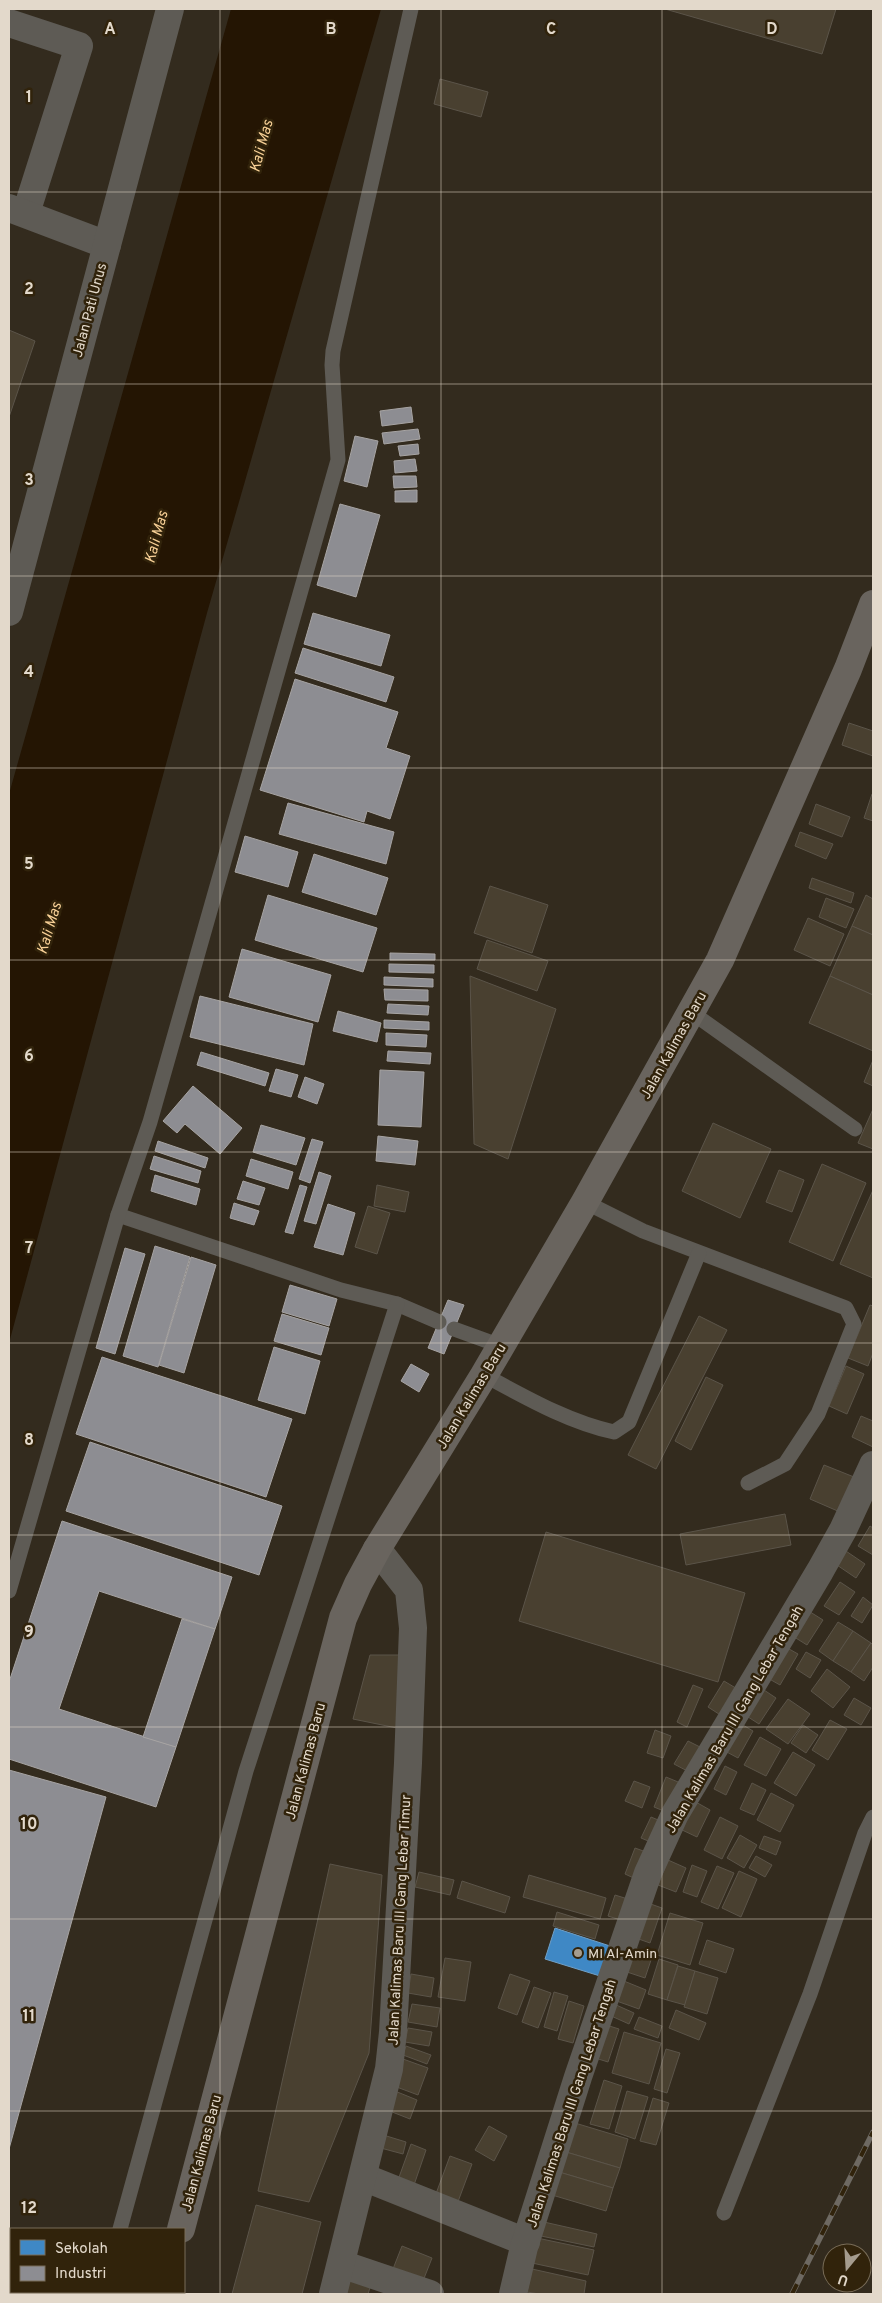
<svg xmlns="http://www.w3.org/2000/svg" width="882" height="2303" viewBox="0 0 882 2303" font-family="Overpass,sans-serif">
<rect width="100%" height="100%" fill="#332b1e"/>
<path fill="#241503" d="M231,9H381L207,613L9,1343V794Z"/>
<path fill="#3f88c5" stroke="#70a0c7" d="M555,1928L610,1946L600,1976L545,1959Z"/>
<g fill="#8d8d92" stroke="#a7a4a3">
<path d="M411,407L413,422L382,426L380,411Z"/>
<path d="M418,429L420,439L384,444L382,433Z"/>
<path d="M355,436L378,441L367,487L344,481Z"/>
<path d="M418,444L419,454L400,456L398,446Z"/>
<path d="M415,459L417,471L395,473L394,461Z"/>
<path d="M393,476H416L417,487L394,488Z"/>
<path d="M417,490V502H395V491Z"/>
<path d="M340,504L380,515L356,597L317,585Z"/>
<path d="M313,613L390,635L381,666L304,644Z"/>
<path d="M303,648L394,677L386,702L295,673Z"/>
<path d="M295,679L398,712L386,748L410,756L390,819L367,811L364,822L260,790Z"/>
<path d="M288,803L394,832L386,864L279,834Z"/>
<path d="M245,836L298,852L288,887L235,872Z"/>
<path d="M314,854L388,878L376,915L302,892Z"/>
<path d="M268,895L377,928L363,972L255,940Z"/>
<path d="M242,949L331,975L318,1022L229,997Z"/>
<path d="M390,953L435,954V960H390Z"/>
<path d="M389,964L434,965V973L389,972Z"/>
<path d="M384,977L433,979V987L384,985Z"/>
<path d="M384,989L428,990V1001L385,1000Z"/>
<path d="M200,996L313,1024L304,1065L190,1037Z"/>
<path d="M388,1004L429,1006L428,1015L387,1013Z"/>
<path d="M338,1011L381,1023L377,1042L333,1031Z"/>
<path d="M384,1020L429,1022V1030L384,1028Z"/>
<path d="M386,1033L427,1035L426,1047L386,1045Z"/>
<path d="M388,1051L431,1053L430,1064L387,1061Z"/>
<path d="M201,1052L269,1073L265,1086L197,1065Z"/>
<path d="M276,1069L298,1075L291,1097L269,1091Z"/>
<path d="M380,1070L424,1072L421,1127L378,1125Z"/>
<path d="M305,1077L324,1084L317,1104L298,1097Z"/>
<path d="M193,1086L242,1128L220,1154L185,1124L177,1133L163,1121Z"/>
<path d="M261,1125L305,1138L296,1165L253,1152Z"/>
<path d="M378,1136L418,1141L415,1165L376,1161Z"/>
<path d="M312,1139L323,1142L310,1183L299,1179Z"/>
<path d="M158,1141L208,1158L205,1168L155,1151Z"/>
<path d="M154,1156L201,1171L198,1183L150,1169Z"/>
<path d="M251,1159L293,1172L288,1189L246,1176Z"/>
<path d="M319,1172L331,1176L316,1224L304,1221Z"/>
<path d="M155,1175L200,1189L196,1205L151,1191Z"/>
<path d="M243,1181L265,1188L259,1205L237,1199Z"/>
<path d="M300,1185L307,1187L293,1234L285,1232Z"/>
<path d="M234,1203L259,1211L254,1225L230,1218Z"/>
<path d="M328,1204L355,1213L343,1255L314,1247Z"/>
<path d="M155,1246L190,1257L158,1367L123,1356Z"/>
<path d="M125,1248L145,1254L115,1354L96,1348Z"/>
<path d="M191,1257L216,1265L184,1373L159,1365Z"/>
<path d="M290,1285L337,1299L329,1326L282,1312Z"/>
<path d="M448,1300L464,1305L444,1354L428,1348Z"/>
<path d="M282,1314L329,1328L321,1355L274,1341Z"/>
<path d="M274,1347L320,1361L305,1414L258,1400Z"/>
<path d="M102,1357L292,1419L266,1497L76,1434Z"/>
<path d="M411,1364L429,1374L419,1392L401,1381Z"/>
<path d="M90,1442L282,1506L259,1575L66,1511Z"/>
<path d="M62,1521L232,1577L215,1629L99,1591L59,1709L176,1747L156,1807L9,1759V1682Z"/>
<path d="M182,1619L215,1629L176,1747L143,1737Z"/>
<path d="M9,1770L106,1797L9,2149Z"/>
</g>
<g fill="#494030" stroke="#5b5449">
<path d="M665,9H836L822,54Z"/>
<path d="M440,79L488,92L481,117L434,104Z"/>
<path d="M9,330L35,341L9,417Z"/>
<path d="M849,723L873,731V756L842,745Z"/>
<path d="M872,794H873V821L864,818Z"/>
<path d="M816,804L850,817L842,837L809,824Z"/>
<path d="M800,832L833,844L826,859L795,846Z"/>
<path d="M812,878L854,893L851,903L809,888Z"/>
<path d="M490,886L548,905L532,953L474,933Z"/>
<path d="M866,895L873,899V935L852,926Z"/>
<path d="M826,898L854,909L846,928L819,917Z"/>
<path d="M808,918L844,934L830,966L794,950Z"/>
<path d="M852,926L873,935V995L830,976Z"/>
<path d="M487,940L548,961L537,991L477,969Z"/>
<path d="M470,976L556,1009L508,1159L474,1144Z"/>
<path d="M830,976L873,995V1051L809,1023Z"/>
<path d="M873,1060V1086L864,1082Z"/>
<path d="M873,1109V1149L858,1143Z"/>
<path d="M713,1123L771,1149L740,1218L682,1191Z"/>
<path d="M822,1164L866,1183L833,1261L789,1242Z"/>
<path d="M779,1170L804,1180L792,1212L766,1202Z"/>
<path d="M377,1185L409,1192L405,1212L374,1206Z"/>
<path d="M873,1190V1278L840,1264Z"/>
<path d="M368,1206L390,1213L377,1254L355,1247Z"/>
<path d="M870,1305L873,1306V1353L868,1366L848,1358Z"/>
<path d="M699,1316L727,1330L656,1469L628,1455Z"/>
<path d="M846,1366L864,1374L847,1414L829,1406Z"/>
<path d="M706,1377L723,1385L691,1450L675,1441Z"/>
<path d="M861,1416L873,1421V1447L852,1437Z"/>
<path d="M824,1465L854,1477L840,1512L810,1499Z"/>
<path d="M785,1514L791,1545L686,1565L680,1534Z"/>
<path d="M870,1526L873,1528V1555L858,1546Z"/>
<path d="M546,1532L745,1593L718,1682L519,1621Z"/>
<path d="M840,1547L865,1564L856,1578L831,1561Z"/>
<path d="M840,1582L855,1592L839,1615L824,1606Z"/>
<path d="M863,1597L873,1605L862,1623L851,1616Z"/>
<path d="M807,1610L823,1620L807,1645L791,1635Z"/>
<path d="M838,1622L853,1631L833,1661L819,1651Z"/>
<path d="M853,1631L871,1643L851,1672L833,1661Z"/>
<path d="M871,1643L873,1645V1667L864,1681L851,1672Z"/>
<path d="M782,1645L798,1654L780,1685L764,1676Z"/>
<path d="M806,1652L821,1660L810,1678L796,1669Z"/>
<path d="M370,1655H401L397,1728L353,1719Z"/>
<path d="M827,1669L850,1687L833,1708L811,1691Z"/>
<path d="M724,1681L739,1690L722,1716L708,1707Z"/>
<path d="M693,1685L703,1689L687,1727L677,1722Z"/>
<path d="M761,1688L776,1698L759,1724L745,1715Z"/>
<path d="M854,1698L871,1708L861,1725L844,1715Z"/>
<path d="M788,1699L810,1714L788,1744L766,1729Z"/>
<path d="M830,1720L847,1729L828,1760L812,1750Z"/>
<path d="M738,1722L753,1731L738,1758L723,1750Z"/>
<path d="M803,1725L818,1735L806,1753L791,1743Z"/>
<path d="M655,1730L671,1736L663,1758L647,1753Z"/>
<path d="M760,1737L781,1749L766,1776L744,1765Z"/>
<path d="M688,1741L706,1750L693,1774L674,1764Z"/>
<path d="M793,1752L815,1765L796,1796L774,1783Z"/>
<path d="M725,1766L737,1772L726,1795L714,1789Z"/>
<path d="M666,1777L683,1784L671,1814L654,1807Z"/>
<path d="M634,1781L650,1787L642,1808L625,1801Z"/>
<path d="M752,1783L766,1790L754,1815L740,1809Z"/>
<path d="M771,1793L794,1805L780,1832L757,1820Z"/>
<path d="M694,1801L710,1810L697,1837L680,1829Z"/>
<path d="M651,1817L663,1822L653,1843L641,1838Z"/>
<path d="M720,1817L738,1826L722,1859L704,1850Z"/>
<path d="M740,1835L757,1845L744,1868L727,1858Z"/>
<path d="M764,1836L781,1842L776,1855L759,1848Z"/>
<path d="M635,1848L649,1853L638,1880L625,1874Z"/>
<path d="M756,1856L772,1865L765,1877L749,1868Z"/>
<path d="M668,1860L686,1868L676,1892L658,1885Z"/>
<path d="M330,1864L382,1875L369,2053L309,2202L258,2191Z"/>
<path d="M692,1865L707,1871L697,1897L683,1892Z"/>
<path d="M717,1866L734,1873L718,1909L701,1902Z"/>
<path d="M739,1871L757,1879L741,1917L722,1908Z"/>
<path d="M419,1872L454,1880L450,1895L415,1887Z"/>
<path d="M529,1875L606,1898L600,1919L523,1897Z"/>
<path d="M462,1881L510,1897L505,1913L457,1898Z"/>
<path d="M615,1895L631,1900L624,1921L608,1916Z"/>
<path d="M645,1902L662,1908L650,1943L633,1937Z"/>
<path d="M557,1912L599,1925L595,1939L553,1926Z"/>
<path d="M670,1913L703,1923L690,1965L657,1955Z"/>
<path d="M707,1940L734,1949L726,1973L699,1964Z"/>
<path d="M628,1946L653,1954L645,1978L621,1970Z"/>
<path d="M445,1958L471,1962L465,2001L438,1997Z"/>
<path d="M659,1959L678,1965L667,2000L648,1994Z"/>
<path d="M678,1966L695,1971L685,2005L667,2000Z"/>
<path d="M695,1971L718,1978L707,2014L684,2007Z"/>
<path d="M411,1974L434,1978L431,1997L408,1993Z"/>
<path d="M510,1974L530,1981L517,2015L498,2008Z"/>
<path d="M619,1979L646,1990L639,2009L611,1999Z"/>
<path d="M534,1987L551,1993L538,2028L522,2022Z"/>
<path d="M554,1992L568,1996L557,2031L544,2027Z"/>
<path d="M569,2001L584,2006L573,2043L558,2039Z"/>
<path d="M412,2004L440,2008L437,2027L408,2022Z"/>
<path d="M614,2004L634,2013L629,2024L609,2015Z"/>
<path d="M676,2010L706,2023L699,2040L669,2028Z"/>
<path d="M639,2017L662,2026L658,2038L634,2029Z"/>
<path d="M603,2024L619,2029L608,2062L592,2057Z"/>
<path d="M408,2028L432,2032L429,2046L405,2042Z"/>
<path d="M624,2032L661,2043L649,2084L612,2073Z"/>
<path d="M406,2046L431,2055L427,2064L403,2055Z"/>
<path d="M666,2049L680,2053L667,2093L654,2089Z"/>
<path d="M403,2059L428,2068L418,2095L394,2086Z"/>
<path d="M604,2080L622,2086L609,2129L590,2124Z"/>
<path d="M390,2089L417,2100L410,2119L382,2108Z"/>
<path d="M627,2091L648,2097L635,2139L615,2132Z"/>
<path d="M653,2098L669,2103L656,2145L640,2141Z"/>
<path d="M575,2123L628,2139L620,2168L566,2152Z"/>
<path d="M489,2126L507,2136L494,2161L475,2150Z"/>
<path d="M380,2134L406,2142L403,2154L377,2147Z"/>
<path d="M411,2144L426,2150L414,2185L398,2180Z"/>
<path d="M566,2152L620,2168L613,2188L559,2172Z"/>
<path d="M450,2156L472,2164L456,2207L434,2199Z"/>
<path d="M559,2172L613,2188L606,2211L552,2195Z"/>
<path d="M256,2205L321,2222L302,2294H232Z"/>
<path d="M544,2222L597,2234L594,2247L541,2236Z"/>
<path d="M537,2238L594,2250L588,2275L532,2263Z"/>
<path d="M402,2246L432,2258L421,2286L391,2274Z"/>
<path d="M532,2269L586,2281L584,2294H539L527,2292Z"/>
<path d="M342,2272L372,2281L368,2294H336Z"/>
</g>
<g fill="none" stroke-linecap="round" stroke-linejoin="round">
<g stroke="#5e5b55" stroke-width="15">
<path d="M691,1012L855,1129"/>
<path d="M585,1202L643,1231L846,1308L854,1324L818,1414L785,1464L748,1483"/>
<path d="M118,1215L341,1290L397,1304L439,1322"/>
<path d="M454,1329L501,1346"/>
<path d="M484,1375C525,1397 568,1422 614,1432L629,1422L699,1253"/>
<path d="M9,1591L118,1215L150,1122L338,460L332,365L333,351L411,9"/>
<path d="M724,2213L810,1994L865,1833L873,1817"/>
<path d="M120,2229L246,1771L397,1304"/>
<path d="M102,2294L103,2292"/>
</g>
<g stroke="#5e5b55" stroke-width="28">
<path d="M9,23L79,46L26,213"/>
<path d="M9,208L107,245"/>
<path d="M9,612L170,9"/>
<path d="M363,2177L526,2242"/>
<path d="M341,2264L430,2294"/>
<path d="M333,2294L389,2069L393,2032L408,1763L413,1628L409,1590L377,1549"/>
<path d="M513,2294L524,2247L578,2077L648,1873L675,1814L820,1571L843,1530L873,1465"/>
</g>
<g stroke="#69645e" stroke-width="28">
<path d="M181,2229L343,1618L358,1584L377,1549L484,1375L585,1202L720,960L848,669L873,604"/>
<path d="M164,2294L165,2292"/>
</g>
<g stroke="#6e6962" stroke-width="5.5">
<path id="rail" d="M792,2294L873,2132"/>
</g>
<use href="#rail" stroke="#31230b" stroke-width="4" stroke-dasharray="11" stroke-linecap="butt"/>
</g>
<path fill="none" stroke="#e3d9cb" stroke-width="1" stroke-opacity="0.55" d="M220,9V2294M441,9V2294M662,9V2294M9,192H873M9,384H873M9,576H873M9,768H873M9,960H873M9,1152H873M9,1343H873M9,1535H873M9,1727H873M9,1919H873M9,2111H873"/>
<circle fill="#a59c8e" stroke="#31230b" stroke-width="2" cx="578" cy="1953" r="5"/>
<g text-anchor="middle" stroke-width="5" stroke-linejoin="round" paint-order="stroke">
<g font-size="14" fill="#e3d9cb" stroke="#31230b">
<text transform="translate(89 310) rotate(-75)" y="5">Jalan Pati Unus</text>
<text transform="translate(673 1045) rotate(-61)" y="5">Jalan Kalimas Baru</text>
<text transform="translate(471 1396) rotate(-59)" y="5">Jalan Kalimas Baru</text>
<text transform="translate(734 1719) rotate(-60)" y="5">Jalan Kalimas Baru III Gang Lebar Tengah</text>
<text transform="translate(305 1761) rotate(-75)" y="5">Jalan Kalimas Baru</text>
<text transform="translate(399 1920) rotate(-87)" y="5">Jalan Kalimas Baru III Gang Lebar Timur</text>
<text transform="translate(571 2103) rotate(-72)" y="5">Jalan Kalimas Baru III Gang Lebar Tengah</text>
<text transform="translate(201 2153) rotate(-75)" y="5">Jalan Kalimas Baru</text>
</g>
<g font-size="14" fill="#e3d9cb" stroke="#31230b" text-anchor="start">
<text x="588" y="1958">MI Al-Amin</text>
</g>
<g font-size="15" font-style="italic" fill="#f9d197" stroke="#31230b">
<text transform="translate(261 146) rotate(-75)" y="5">Kali Mas</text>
<text transform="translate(156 537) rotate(-75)" y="5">Kali Mas</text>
<text transform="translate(49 928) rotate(-73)" y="5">Kali Mas</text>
</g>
</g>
<g font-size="16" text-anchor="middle" font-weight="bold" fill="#e3d9cb" stroke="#31230b" stroke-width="5" stroke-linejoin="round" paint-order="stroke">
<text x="110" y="34">A</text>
<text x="331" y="34">B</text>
<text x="551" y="34">C</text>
<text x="772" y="34">D</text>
<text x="29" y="102">1</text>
<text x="29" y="294">2</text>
<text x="29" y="485">3</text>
<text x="29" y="677">4</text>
<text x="29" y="869">5</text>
<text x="29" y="1061">6</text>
<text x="29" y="1253">7</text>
<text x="29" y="1445">8</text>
<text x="29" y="1637">9</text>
<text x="29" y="1829">10</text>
<text x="29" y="2021">11</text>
<text x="29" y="2213">12</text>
</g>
<rect width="882" height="2303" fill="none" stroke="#e3d9cb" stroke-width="20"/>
<rect x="10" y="2228" width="175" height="65" fill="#31230b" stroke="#786c58"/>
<rect x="20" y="2240" width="25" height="15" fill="#3f88c5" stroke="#786c58"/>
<text x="55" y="2253" font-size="15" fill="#e3d9cb">Sekolah</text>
<rect x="20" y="2266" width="25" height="15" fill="#8d8d92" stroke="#786c58"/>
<text x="55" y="2278" font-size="15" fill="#e3d9cb">Industri</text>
<g transform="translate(847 2268) rotate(198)"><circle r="24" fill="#31230b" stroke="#786c58"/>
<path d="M0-4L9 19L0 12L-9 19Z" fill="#a59c8e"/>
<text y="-8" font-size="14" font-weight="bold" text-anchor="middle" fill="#e3d9cb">U</text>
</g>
</svg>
